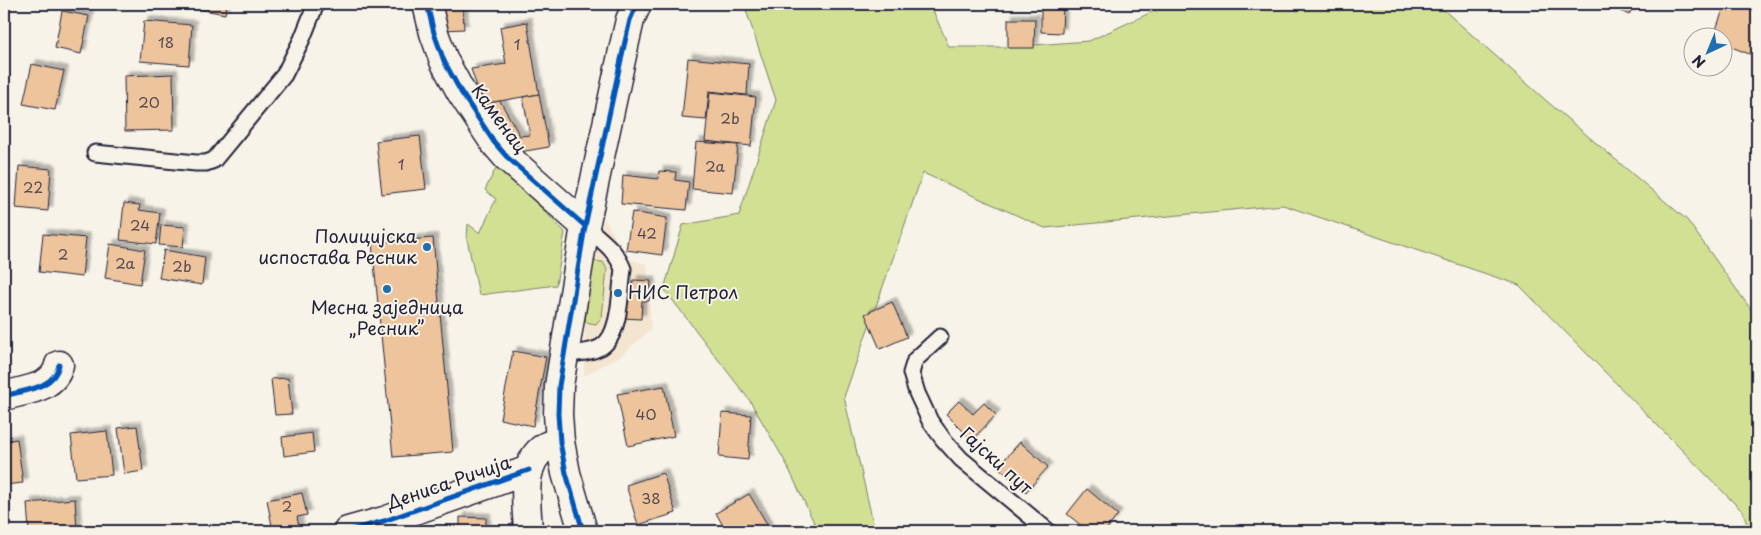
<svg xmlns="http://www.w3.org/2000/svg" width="1761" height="535" viewBox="0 0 1761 535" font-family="'Playpen Sans',sans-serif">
<defs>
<filter id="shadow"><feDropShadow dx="4.5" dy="-4.5" stdDeviation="1" flood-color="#0004"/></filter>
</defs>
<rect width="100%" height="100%" fill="#f7f3e8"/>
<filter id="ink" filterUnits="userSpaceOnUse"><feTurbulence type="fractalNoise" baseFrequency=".02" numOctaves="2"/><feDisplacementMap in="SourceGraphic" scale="10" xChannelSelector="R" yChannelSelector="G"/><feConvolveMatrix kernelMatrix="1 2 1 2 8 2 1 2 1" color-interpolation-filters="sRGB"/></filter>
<g filter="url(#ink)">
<path fill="#f4e5d1" d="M604,218L628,259L647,264L651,329L622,355L584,376L585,322L592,261Z"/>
<g fill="#d2e094" stroke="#7a8168">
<path d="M749,4H930L949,47H1006L1089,41L1169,4H1437L1550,104L1687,220L1757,318V531H1749L1743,512L1519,285L1283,205L1045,228L923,173L844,397L875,531H818L786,463L750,401L664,289L683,225L739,215L776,100L745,7Z"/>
<path d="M498,164L565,232L556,285L479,295L467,239L468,224L480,233L496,199L485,190Z"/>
<path d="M592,261L603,262L607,269L602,317L596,324L585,322Z"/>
</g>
<g fill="#edc49c" stroke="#22223b" filter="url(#shadow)">
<path d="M173,4H227L225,14Z"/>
<path d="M1041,4H1063L1062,33L1041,32Z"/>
<path d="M1605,4H1634L1629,15Z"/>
<path d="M1725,4H1751L1757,6V57L1724,44V38H1713Z"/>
<path d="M443,6H463L464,29L443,30Z"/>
<path d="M62,11L89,16L81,54L55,48Z"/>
<path d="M1008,19H1035L1034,48H1008Z"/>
<path d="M144,21L192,25L189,65L140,61Z"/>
<path d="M527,22L539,94L483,104L471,69L506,64L500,27Z"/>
<path d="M688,58L749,64L747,95L709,91L706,120L682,118Z"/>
<path d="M32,64L64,71L55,110L23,104Z"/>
<path d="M173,74L174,130L125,131L124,76Z"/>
<path d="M710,92L756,97L751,146L705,141Z"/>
<path d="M539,94L549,147L514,153L483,104L500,101L520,136L530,135L523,97Z"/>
<path d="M420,136L426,189L382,194L376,141Z"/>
<path d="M696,142L738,145L733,193L692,189Z"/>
<path d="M19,166L51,169L48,211L16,208Z"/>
<path d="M659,171L676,172L675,180L689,182L686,210L621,204L623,175L658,179Z"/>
<path d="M124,203L140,205L139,210L160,213L156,244L120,240Z"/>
<path d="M632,212L667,218L662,255L626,250Z"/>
<path d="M161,225L185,227L183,247L159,245Z"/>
<path d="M43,234L86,238L82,277L39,272Z"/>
<path d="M433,238L453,452L393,457L372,243Z"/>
<path d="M110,244L145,250L140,284L105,278Z"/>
<path d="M164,250L205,257L202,285L159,278Z"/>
<path d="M633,280L651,281L649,301H642L641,319L623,318L624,297L632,298Z"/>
<path d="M892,302L907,337L880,349L865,314Z"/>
<path d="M513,351L546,357L533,426L500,419Z"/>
<path d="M288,378L292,414L275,415L271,379Z"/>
<path d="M664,386L674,436L628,446L617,394Z"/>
<path d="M959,401L973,414L984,403L996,415L972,440L946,414Z"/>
<path d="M722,413L751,415L748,460L719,457Z"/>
<path d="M137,426L143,471L124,474L118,428Z"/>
<path d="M107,431L112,475L76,478L71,435Z"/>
<path d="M312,433L314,452L284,456L282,437Z"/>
<path d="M17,439L23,483L4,485V441Z"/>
<path d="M1020,442L1048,467L1026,492L998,467Z"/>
<path d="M663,473L676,513L638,525L626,485Z"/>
<path d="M1087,489L1118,515L1105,531H1088L1067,514Z"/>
<path d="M302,493L307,515L297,517L300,531H273L267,500Z"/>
<path d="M749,494L769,527L762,531H726L716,513Z"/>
<path d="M75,499L77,531H29L27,503Z"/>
<path d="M460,517L486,518V531H460Z"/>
</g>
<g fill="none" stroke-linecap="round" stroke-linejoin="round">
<g stroke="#22223b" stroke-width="19">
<g id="service">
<path d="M95,153L196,163H206L214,160L284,75L302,39L316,4"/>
<path d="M940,337L915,360L911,373L917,393L930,421L943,439L961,459L1048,531"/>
<path d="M566,354C577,353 590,353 601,347C621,335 620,290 623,269C616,250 600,239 585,226"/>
</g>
</g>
<g stroke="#22223b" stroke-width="31">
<g id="minor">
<path d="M427,4L434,33L444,61L461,92L494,142L507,157L585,226"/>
<path d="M4,396C24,390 54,389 59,365"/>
<path d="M348,531L384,521L529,470"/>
<path d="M528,531C527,505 519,464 545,447C549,444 555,443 560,442"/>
</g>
</g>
<g stroke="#22223b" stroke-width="31">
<path id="tertiary" d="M583,531L566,473L560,442L558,414L559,386L585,226L624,46L630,20L637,4"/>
</g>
<use href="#service" stroke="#f7f3e8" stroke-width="15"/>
<use href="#minor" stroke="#f7f3e8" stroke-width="28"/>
<use href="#tertiary" stroke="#f7f3e8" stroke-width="28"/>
<g stroke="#f7f3e8" stroke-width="8">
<g id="cycleway">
<path d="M427,4L434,33L444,61L461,92L494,142L507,157L585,226"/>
<path d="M4,396C24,390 54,389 59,365"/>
<path d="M348,531L384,521L529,470"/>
<path d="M583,531L566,473L560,442L558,414L559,386L585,226L624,46L630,20L637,4"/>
</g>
</g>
<use href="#cycleway" stroke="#0057b8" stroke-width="5"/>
</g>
</g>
<g fill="#1f6fb2" stroke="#f7f3e8" stroke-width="2">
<circle cx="427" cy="247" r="5"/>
<circle cx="387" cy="289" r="5"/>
<circle cx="618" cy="293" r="5"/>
</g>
<g text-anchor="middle" stroke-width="4" stroke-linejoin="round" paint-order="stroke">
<g font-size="15" fill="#554a53">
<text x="166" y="48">18</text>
<text x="517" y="50">1</text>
<text x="149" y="108">20</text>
<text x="730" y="124">2b</text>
<text x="401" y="170">1</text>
<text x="715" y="172">2a</text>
<text x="33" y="193">22</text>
<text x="140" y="231">24</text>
<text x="647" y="239">42</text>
<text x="63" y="260">2</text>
<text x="125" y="269">2a</text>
<text x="182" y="272">2b</text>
<text x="646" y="420">40</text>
<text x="651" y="504">38</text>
<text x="287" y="512">2</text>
</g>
<g font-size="18" fill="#22223b" stroke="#f7f3e8">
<text transform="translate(499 119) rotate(54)" y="6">Каменац</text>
<text transform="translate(996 461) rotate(42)" y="6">Гајски пут</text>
<text transform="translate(449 483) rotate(-19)" y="6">Дениса Ричија</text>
</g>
<g font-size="18" fill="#22223b" stroke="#f7f3e8" text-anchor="end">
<text x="417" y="243">Полицијска<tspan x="417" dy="21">испостава Ресник</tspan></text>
<text x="628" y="299" text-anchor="start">НИС Петрол</text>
<text x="387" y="314" text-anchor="middle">Месна заједница<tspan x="387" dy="21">„Ресник”</tspan></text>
</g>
</g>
<rect width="1761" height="535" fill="none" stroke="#f7f3e8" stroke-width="20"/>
<rect x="10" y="10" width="1741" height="515" fill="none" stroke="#22223b" stroke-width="2" filter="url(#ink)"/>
<g transform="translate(1708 52) rotate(224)"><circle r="24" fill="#f7f3e8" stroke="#a29fa3"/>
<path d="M0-4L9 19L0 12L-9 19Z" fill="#1f6fb2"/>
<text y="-8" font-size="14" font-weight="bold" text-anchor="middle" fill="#22223b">N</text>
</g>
</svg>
